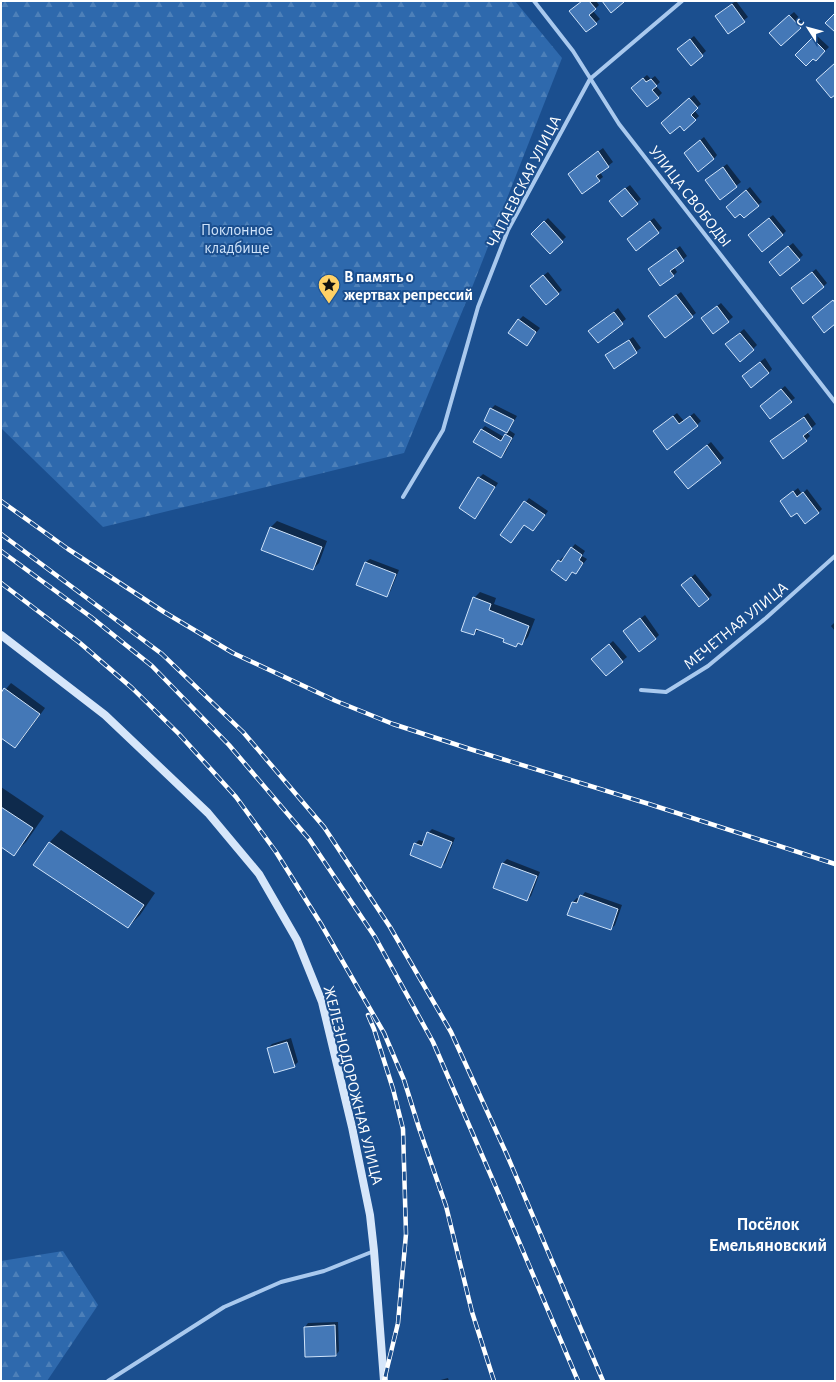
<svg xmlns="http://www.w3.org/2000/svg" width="836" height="1382" viewBox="0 0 836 1382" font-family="'Alegreya Sans',sans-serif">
<defs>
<pattern id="forest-firs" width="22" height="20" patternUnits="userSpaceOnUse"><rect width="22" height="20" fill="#2e69ad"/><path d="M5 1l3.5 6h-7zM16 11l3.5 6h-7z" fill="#4d80b9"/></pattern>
</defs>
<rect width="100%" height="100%" fill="#1b4f8f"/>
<g fill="url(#forest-firs)">
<path d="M1,1H515L562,58L473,285L404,453L103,527L1,428Z"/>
<path d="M63,1251L98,1305L47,1381H1V1261Z"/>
</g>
<g fill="#0007">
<path d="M582,1H596L599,5L593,11L600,19L586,31Z"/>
<path d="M736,1L748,17L729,32L720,12Z"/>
<path d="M794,12L804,23L781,44L774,29Z"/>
<path d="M816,35L829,47L816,60L813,57L796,55Z"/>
<path d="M694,36L706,51L691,65L682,46Z"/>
<path d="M647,75L651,79L655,76L660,82L656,86L662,93L658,97L636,84Z"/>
<path d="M694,95L701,104L694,110L699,116L695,120L680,125L666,119Z"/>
<path d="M704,137L717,155L714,159L685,153Z"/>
<path d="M603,148L613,162L600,172L603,177L599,180L569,174Z"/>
<path d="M727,164L741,182L720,198L706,180Z"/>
<path d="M630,185L641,199L622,215L614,197Z"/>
<path d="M750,187L762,202L758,205L731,203Z"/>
<path d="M773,215L786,231L782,235L753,231Z"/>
<path d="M548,218L566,237L550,253L532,234Z"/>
<path d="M654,218L662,228L658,232L632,235Z"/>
<path d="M793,243L803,255L799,259L774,258Z"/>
<path d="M680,246L687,256L674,267L677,272L673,276L653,266Z"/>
<path d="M816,269L827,283L823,287L792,288Z"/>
<path d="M548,272L562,290L546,304L535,282Z"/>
<path d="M681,292L696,313L692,316L653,312Z"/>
<path d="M721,303L733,317L714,333L706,315Z"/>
<path d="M618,308L626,319L598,342L590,331Z"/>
<path d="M523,316L540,328L527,344L519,320Z"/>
<path d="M744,329L757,345L753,349L731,340Z"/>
<path d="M633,337L641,348L614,367L606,356Z"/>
<path d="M765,358L772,369L769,373L743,376Z"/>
<path d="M785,386L795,398L791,401L761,406Z"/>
<path d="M495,405L517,416L509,430L515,434L505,453L501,457L482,429L485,426L504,437L508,432L485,421L491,409Z"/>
<path d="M677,413L684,421L694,413L701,421L697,425L658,427Z"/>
<path d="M808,413L816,424L807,432L810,436L806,440L771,441Z"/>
<path d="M711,442L724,458L689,488L679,468Z"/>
<path d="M483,474L498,483L479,513L475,517L479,478Z"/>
<path d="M798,488L802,494L807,489L822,509L818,513L785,498Z"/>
<path d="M529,498L548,511L537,526L533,530L524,524L501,535Z"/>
<path d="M277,521L327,541L319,563L313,569L271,527Z"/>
<path d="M575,544L585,551L582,556L587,559L576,573L573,571L566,580L559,561L563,557L564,558Z"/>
<path d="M370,559L399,570L390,592L386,596L366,562Z"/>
<path d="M695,574L712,595L708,599L686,582Z"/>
<path d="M480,592L496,598L494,604L535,619L528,637L522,644L519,642L516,646L505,639L479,629L474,634V598Z"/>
<path d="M645,615L659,635L655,639L628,628Z"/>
<path d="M835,622V631L831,626Z"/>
<path d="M613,641L627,657L606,675L597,655Z"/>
<path d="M11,683L45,708L21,741L14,747L1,737V695Z"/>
<path d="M1,787L44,816L26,842L14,854L1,846Z"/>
<path d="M432,829L455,838L445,863L441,866L415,844L419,840L425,842L428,833Z"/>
<path d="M61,830L155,893L140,915L128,927L35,865L50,842Z"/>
<path d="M507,859L540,872L531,896L527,900L494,888L503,863Z"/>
<path d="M585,892L622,905L615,925L611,929L568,914L573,902L577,898L580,899Z"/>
<path d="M291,1038L298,1062L294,1066L268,1048L272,1044Z"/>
<path d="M338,1322L339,1351L336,1355L306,1356L305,1327L308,1323Z"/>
<path d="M448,1378L449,1381H437Z"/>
</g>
<g fill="#4478b7" stroke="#cfe3fa">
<path d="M582,1H589L596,9L589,15L597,24L586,32L569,11Z"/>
<path d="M602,1H622L624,2L611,13Z"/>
<path d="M732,4L745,22L728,34L715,16Z"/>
<path d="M835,13V32L825,23Z"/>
<path d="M789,15L801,28L781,46L769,33Z"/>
<path d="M812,38L825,51L816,61L813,59L806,66L795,55Z"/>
<path d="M690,39L703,56L691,66L677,49Z"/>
<path d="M835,63V95L831,98L816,80Z"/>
<path d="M643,78L646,82L651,79L657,86L652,90L659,98L647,107L631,88Z"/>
<path d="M689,98L698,108L691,115L696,120L684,131L680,126L670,134L661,123Z"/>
<path d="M700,140L714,159L698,172L684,153Z"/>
<path d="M598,151L609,167L596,176L600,181L582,194L568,174Z"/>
<path d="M723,167L737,187L720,200L705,180Z"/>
<path d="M625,188L638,204L622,217L609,201Z"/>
<path d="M746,190L759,206L744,218L740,214L735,218L726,207Z"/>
<path d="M769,218L783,235L762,252L748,235Z"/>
<path d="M544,221L563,242L550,254L531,234Z"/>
<path d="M650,221L659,233L636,251L627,239Z"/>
<path d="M788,246L800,260L780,276L769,262Z"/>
<path d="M676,249L684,261L670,271L674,276L660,286L648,269Z"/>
<path d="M812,272L824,287L803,304L791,288Z"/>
<path d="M543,275L559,294L546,305L530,286Z"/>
<path d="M676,295L693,317L665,338L648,316Z"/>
<path d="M833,300L835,303V324L824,333L812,317Z"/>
<path d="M717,306L729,322L713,334L701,318Z"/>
<path d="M614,312L623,324L598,343L588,331Z"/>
<path d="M518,319L536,332L527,346L508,333Z"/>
<path d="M740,333L754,350L740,362L725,344Z"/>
<path d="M629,340L637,353L614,369L605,355Z"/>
<path d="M760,362L769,373L751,388L742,376Z"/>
<path d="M781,389L792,402L770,419L760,406Z"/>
<path d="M490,408L514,420L507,433L484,421Z"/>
<path d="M673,416L679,424L690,416L698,426L667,450L653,431Z"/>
<path d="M804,417L812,429L803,436L807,441L783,459L770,441Z"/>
<path d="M481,429L501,441L505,434L512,438L501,458L473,442Z"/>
<path d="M707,445L721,463L688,489L674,472Z"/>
<path d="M478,477L495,487L475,519L459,508Z"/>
<path d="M793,491L797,497L803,492L819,513L805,524L797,513L791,517L780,501Z"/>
<path d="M524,501L545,515L533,531L524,525L511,543L500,535Z"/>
<path d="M270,527L322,547L313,570L261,550Z"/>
<path d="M571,547L582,555L579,560L583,563L576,574L572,572L566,581L551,570L558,560L561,562Z"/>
<path d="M365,562L396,574L387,597L356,585Z"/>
<path d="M691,577L709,599L699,607L681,585Z"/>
<path d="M473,597L491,604L489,610L529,626L522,645L518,643L516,647L503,642L504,639L476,629L474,635L461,631Z"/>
<path d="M640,618L656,639L639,652L623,631Z"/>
<path d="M609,644L623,662L606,676L591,659Z"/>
<path d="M4,688L40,714L15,748L1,738V693Z"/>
<path d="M1,807L33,828L14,856L1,847Z"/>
<path d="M427,832L452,842L441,868L410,855L414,843L422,846Z"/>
<path d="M49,842L144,905L128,928L33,865Z"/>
<path d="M502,863L537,876L527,901L493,888Z"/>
<path d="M580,895L618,909L611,930L567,915L572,902L577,903Z"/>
<path d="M287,1042L295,1067L274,1073L267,1048Z"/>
<path d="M335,1325L336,1356L305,1357L304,1327Z"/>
</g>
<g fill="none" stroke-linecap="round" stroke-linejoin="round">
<g stroke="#a9c9ee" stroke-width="4">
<path d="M534,1L573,51L619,124L835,402"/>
<path d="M403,497L443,430L478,307L508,230L590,79L682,1"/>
<path d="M641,690L666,692L708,666L766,618L835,556"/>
<path d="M108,1381L224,1307L281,1282L324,1271L374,1251"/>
</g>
<path stroke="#d6e6fa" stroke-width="8" d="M1,635L105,715L208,813L259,874L297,940L322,1002L352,1127L370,1215L374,1251L384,1381"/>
<g stroke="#fff" stroke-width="4.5">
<g id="rail">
<path d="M1,501L68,549L164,612L233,653L336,701L393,724L473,750L649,804L835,864"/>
<path d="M1,534L162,654L243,732L324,827L390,927L451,1032L507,1155L603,1381"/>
<path d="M1,551L91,617L152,666L229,745L309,839L375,937L433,1042L498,1192L578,1381"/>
<path d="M1,583L80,643L132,688L179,734L236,797L276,852L321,924L384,1033L404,1080L419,1128L446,1206L472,1312L494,1381"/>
<path d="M368,1015L374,1029L393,1089L403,1129L406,1234L398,1323L384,1381"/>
</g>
</g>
<use href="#rail" stroke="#1b4f8f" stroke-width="3" stroke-dasharray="9" stroke-linecap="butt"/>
</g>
<defs>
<g id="sight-pin" transform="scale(1.15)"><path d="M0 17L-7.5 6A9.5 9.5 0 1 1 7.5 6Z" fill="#ffd166" stroke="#1b4f8f"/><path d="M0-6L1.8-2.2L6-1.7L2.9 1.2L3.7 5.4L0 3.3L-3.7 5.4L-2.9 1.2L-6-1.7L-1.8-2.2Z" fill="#111"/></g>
</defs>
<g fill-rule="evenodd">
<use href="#sight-pin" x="329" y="285"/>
</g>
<g text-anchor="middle" stroke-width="4" stroke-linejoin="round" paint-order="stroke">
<g font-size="16" fill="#fff" stroke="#1b4f8f">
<text transform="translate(523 181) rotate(-63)" y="6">ЧАПАЕВСКАЯ УЛИЦА</text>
<text transform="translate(691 196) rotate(52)" y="6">УЛИЦА СВОБОДЫ</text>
<text transform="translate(735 625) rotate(-39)" y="6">МЕЧЕТНАЯ УЛИЦА</text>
<text transform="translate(354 1085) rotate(76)" y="6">ЖЕЛЕЗНОДОРОЖНАЯ УЛИЦА</text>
</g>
<g font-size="16" fill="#cfe3fa" stroke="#1b4f8f">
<text x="237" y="235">Поклонное<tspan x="237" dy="18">кладбище</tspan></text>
</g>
<g font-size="16" font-weight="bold" fill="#fff" stroke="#1b4f8f" text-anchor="start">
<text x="344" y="282">В память о<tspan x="344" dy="18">жертвах репрессий</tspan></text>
</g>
<g font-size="18" font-weight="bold" fill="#fff" stroke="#1b4f8f">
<text x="768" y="1230">Посёлок<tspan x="768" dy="21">Емельяновский</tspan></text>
</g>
</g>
<rect width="836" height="1382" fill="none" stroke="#ffffff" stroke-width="4"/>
<g transform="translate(808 28) rotate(306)" stroke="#1b4f8f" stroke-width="3" paint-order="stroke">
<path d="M0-3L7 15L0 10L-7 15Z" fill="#ffffff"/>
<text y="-6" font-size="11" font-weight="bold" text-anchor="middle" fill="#ffffff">С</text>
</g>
</svg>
